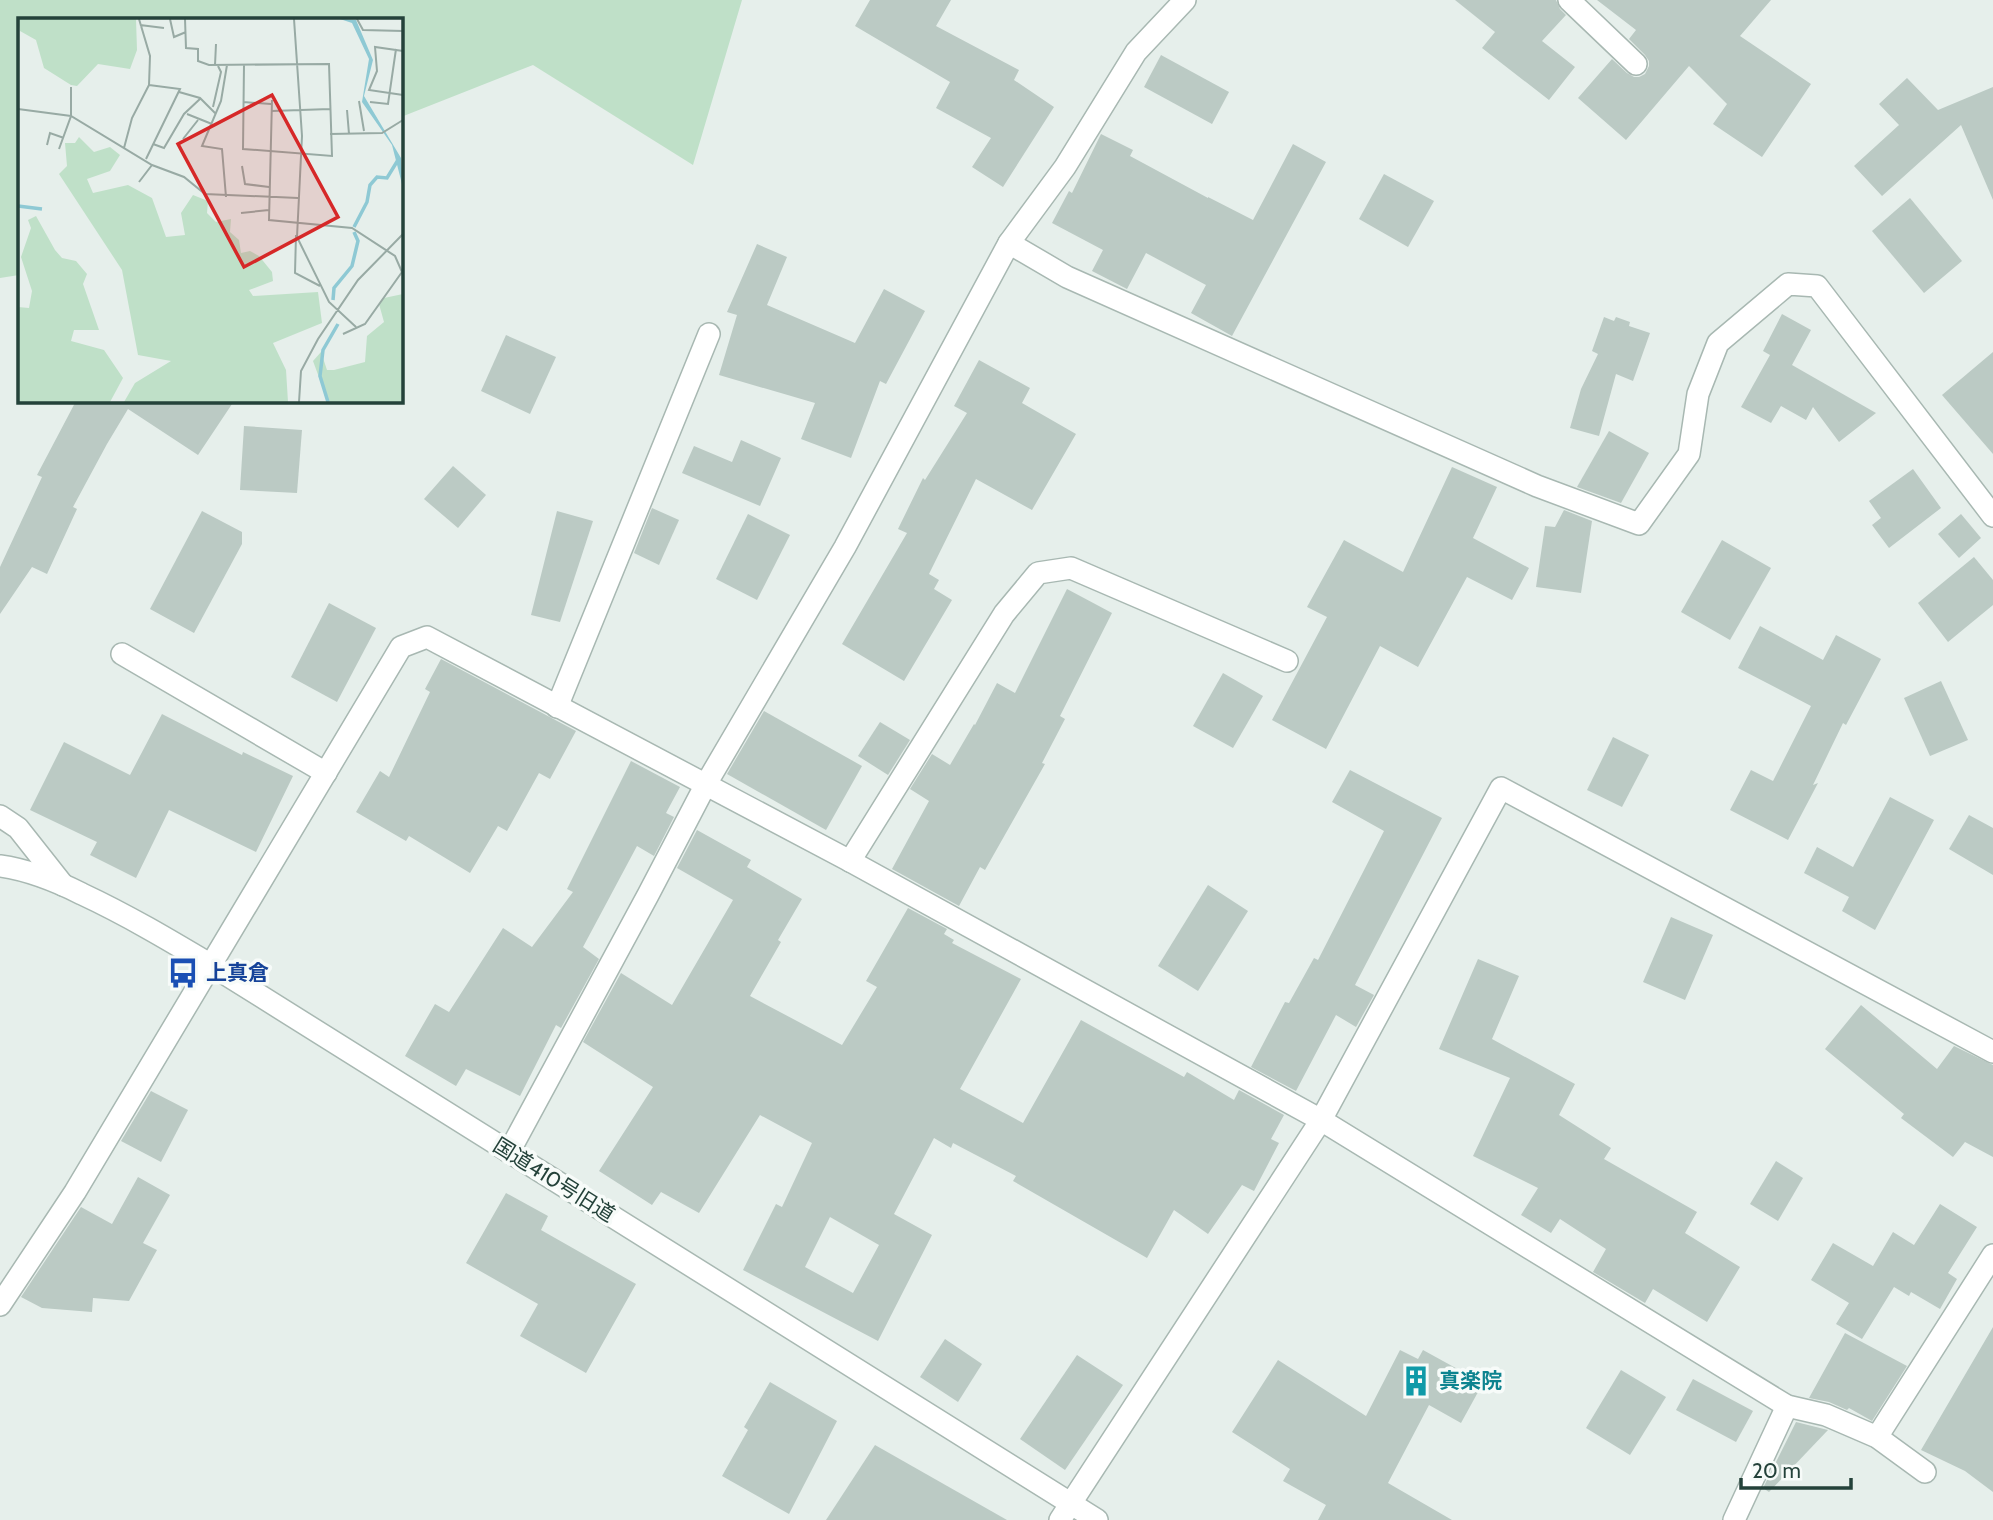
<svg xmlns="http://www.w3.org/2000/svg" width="1993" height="1520" viewBox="0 0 1993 1520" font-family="Cabin,'Noto Sans JP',sans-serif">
<rect width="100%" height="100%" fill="#e6efeb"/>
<path fill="#bfe0c8" d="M0,0H742L693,165L533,65L401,117V19H19V275L0,278Z"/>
<g fill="#bbcac4" fill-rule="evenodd">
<path d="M870,0H951L936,26L1019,70L1014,80L1054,107L1003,187L972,167L991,138L936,108L950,82L855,26Z"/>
<path d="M1455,0H1556L1560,9L1566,15L1542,41L1575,67L1549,100L1482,48L1495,32Z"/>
<path d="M1597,0H1771L1740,36L1811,84L1762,157L1713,124L1727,104L1689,66L1626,140L1578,98L1612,59L1627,73L1634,77H1639L1645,74L1649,66V61L1645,55L1629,39L1636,30Z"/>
<path d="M1161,55L1229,92L1212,124L1144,87Z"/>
<path d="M1907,78L1938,110L1993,87V200L1961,125L1882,196L1854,166L1899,125L1879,104Z"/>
<path d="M1101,134L1133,150L1130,156L1208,198V197L1253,220L1293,144L1326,162L1232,336L1191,313L1206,285L1146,253L1127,289L1092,271L1103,250L1052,223L1069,191L1072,193Z"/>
<path d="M1384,174L1434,201L1408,247L1359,219Z"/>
<path d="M1910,198L1962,261L1924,293L1872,231Z"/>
<path d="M757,244L787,257L767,305L855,343L884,289L925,311L886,384L880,381L851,458L801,439L815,403L719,375L737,315L727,312Z"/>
<path d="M1782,314L1811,330L1792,365L1876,413L1839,442L1813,407L1806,420L1781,406L1771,423L1741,407L1770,355L1763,351Z"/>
<path d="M1604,317L1614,321L1616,317L1630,322L1629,326L1650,333L1633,381L1616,374L1599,436L1570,428L1581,389L1598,354L1592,351Z"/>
<path d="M506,335L556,357L530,414L481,391Z"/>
<path d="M1993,352V454L1942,395Z"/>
<path d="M979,360L1030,388L1022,403L1076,434L1032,510L976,479L929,574L939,580L934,589L952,600L904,681L842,644L907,533L898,529L923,478L925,480L967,413L954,406Z"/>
<path d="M76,401H234L198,455L128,409L107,444L73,507L77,509L47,574L32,567L0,614V567L42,477L37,475Z"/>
<path d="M244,426L302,430L297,493L240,490Z"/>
<path d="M1609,431L1649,453L1621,503L1577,487Z"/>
<path d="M741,440L781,458L760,506L682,473L694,446L732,462Z"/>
<path d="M453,466L486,495L458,528L424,499Z"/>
<path d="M1452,467L1497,487L1473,538L1529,568L1512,600L1467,577L1418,667L1380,646L1326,749L1272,720L1327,617L1307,607L1344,540L1403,572Z"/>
<path d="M1913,469L1941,508L1889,548L1872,525L1881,518L1869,501Z"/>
<path d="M652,508L679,520L659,565L634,553Z"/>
<path d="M1564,510L1592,521L1581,593L1536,587L1545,526L1555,527Z"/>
<path d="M202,511L242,532V544L194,633L150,609Z"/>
<path d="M557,511L593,521L560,622L531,615Z"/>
<path d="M748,514L790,535L757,600L716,579Z"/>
<path d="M1961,514L1981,538L1959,558L1938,534Z"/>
<path d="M1722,540L1771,568L1730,640L1681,612Z"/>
<path d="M1974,557L1993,580V605L1948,642L1918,603Z"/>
<path d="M1067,589L1112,613L1060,716L1065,719L1042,763L1045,764L985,870L980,867L959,906L892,869L929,801L910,789L932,754L950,765L974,724L975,725L997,683L1015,693Z"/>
<path d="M329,603L376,628L337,702L291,677Z"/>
<path d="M1760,626L1823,660L1836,635L1881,659L1846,725L1843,723L1813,785L1818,783L1788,840L1730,810L1751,770L1773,781L1811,706L1738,668Z"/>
<path d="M441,659L576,731L550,779L539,773L507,831L498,826L470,873L409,836L406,841L356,812L380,771L389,777L430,692L425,689Z"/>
<path d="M1223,673L1263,696L1233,748L1193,726Z"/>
<path d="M1941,681L1968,740L1930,756L1904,698Z"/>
<path d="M764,711L862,766L826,830L727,774Z"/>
<path d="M162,714L242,755L243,752L293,776L256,852L169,810L136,878L90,855L97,842L30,810L64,742L130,775Z"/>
<path d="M880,722L910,740L888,775L858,756Z"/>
<path d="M1613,737L1649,755L1622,807L1587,790Z"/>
<path d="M631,761L680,787L666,813L674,817L654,856L637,846L583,947L599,959L561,1028L556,1025L520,1096L466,1069L456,1086L405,1056L435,1004L449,1012L503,928L532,947L573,892L567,889Z"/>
<path d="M1350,770L1442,818L1355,985L1374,995L1356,1027L1336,1015L1296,1091L1251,1067L1285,1002L1289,1003L1314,958L1318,960L1384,831L1332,802Z"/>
<path d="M1890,797L1934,820L1875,930L1842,911L1849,897L1804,873L1817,847L1853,867Z"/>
<path d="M1969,815L1993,828V875L1949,849Z"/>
<path d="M697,830L751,860L747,867L802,899L778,940L781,942L750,996L842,1045L877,987L866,981L908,908L947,929L944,934L954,940L952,943L1021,979L960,1089L1023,1123L1081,1020L1184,1077L1187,1072L1234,1100L1239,1090L1284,1115L1271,1139L1279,1143L1254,1191L1242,1185L1208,1234L1174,1210L1147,1258L1013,1181L1016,1176L953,1143L951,1148L934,1138L894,1214L932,1235L878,1341L743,1270L776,1204L782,1207L812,1143L760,1115L699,1213L661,1192L652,1205L599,1171L653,1087L583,1042L621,973L672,1005L733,900L677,868ZM830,1217L879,1245L853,1293L805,1267Z"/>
<path d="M1208,885L1248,911L1198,991L1158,966Z"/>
<path d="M1671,917L1713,935L1685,1000L1643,982Z"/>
<path d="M1478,959L1519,976L1492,1039L1575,1084L1559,1115L1611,1148L1604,1159L1697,1212L1685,1233L1740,1267L1707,1322L1653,1289L1645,1303L1593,1272L1606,1249L1560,1219L1551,1233L1521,1215L1538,1188L1473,1156L1510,1078L1439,1049Z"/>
<path d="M1861,1005L1937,1069L1954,1046L1993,1065V1157L1965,1142L1953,1157L1901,1118L1904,1114L1825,1049Z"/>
<path d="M151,1091L188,1110L161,1162L121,1141Z"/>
<path d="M1776,1161L1803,1178L1778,1221L1750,1204Z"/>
<path d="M138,1177L170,1195L143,1243L157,1250L129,1301L93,1298L92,1312L42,1308L21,1297L81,1207L112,1224Z"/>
<path d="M506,1193L548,1216L541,1230L636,1284L586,1373L520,1336L538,1304L466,1263Z"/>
<path d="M1940,1204L1977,1227L1948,1273L1957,1279L1940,1309L1911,1292L1909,1296L1894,1287L1862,1339L1836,1324L1849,1303L1811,1280L1833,1243L1873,1266L1893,1232L1914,1245Z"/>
<path d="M1993,1327V1492L1965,1471L1921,1450Z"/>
<path d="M1845,1333L1907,1366L1872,1421L1849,1408L1847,1410L1829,1402L1809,1398Z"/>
<path d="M945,1339L982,1364L958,1402L920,1377Z"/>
<path d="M1400,1350L1418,1359L1423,1350L1483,1383L1461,1423L1429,1405L1388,1483L1452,1520H1318L1326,1505L1283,1481L1290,1469L1232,1432L1278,1360L1366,1416Z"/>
<path d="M1077,1355L1123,1385L1065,1470L1020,1439Z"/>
<path d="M1621,1370L1666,1397L1630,1455L1586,1428Z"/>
<path d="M1693,1379L1753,1411L1736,1442L1676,1410Z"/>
<path d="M770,1382L837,1421L789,1514L722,1476L748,1430L744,1427Z"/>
<path d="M1796,1422L1828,1430L1769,1492L1763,1488Z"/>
<path d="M875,1445L1007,1520H826Z"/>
</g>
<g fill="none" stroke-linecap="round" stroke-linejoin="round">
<g stroke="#a8b8b2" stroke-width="24">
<g id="minor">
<path d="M1569,0L1636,64"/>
<path d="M1009,243L1067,277L1537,486L1639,524L1689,454L1698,394L1718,343L1788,284L1817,286L1993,516"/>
<path d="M122,654L326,773"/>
<path d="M557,707L709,334"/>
<path d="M0,816L18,828L63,885"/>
<path d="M850,861L1004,614L1038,573L1071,568L1287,661"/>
<path d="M509,1152L648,895L706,784L845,547L1009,243L1065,167L1136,52L1185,0"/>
<path d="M0,1305L75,1192L401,647L427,637L850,861L1321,1120L1787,1406L1826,1415L1877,1437L1925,1472"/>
<path d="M1877,1437L1993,1255"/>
<path d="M1060,1520L1321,1120L1501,788L1993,1052"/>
<path d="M1734,1520L1787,1406"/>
</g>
</g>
<g stroke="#a8b8b2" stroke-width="24">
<path id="tertiary" d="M0,866C29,870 56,881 82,894C127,915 169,940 211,965L1097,1520"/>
</g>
<use href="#minor" stroke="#fff" stroke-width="21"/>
<use href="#tertiary" stroke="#fff" stroke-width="21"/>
</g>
<defs>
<g id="bus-bare" transform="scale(2.415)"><path d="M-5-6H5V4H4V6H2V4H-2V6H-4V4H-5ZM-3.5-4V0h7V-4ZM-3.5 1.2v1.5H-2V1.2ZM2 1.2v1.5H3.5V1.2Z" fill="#1a4fb4" stroke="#f7fbf9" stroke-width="2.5" paint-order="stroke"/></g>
<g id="building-bare" transform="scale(2.415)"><path d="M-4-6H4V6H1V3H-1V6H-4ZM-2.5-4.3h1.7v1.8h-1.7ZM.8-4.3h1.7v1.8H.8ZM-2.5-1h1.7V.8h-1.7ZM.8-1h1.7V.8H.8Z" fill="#0f9aa8" stroke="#f7fbf9" stroke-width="2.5" paint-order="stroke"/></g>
</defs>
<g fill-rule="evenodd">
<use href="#bus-bare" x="183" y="973"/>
<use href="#building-bare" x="1416" y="1381"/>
</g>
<g text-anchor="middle" stroke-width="7" stroke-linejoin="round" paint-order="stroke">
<g font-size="21" font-weight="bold" fill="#164399" stroke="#f7fbf9" text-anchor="start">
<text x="206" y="980">上真倉</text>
</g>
<g font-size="21" fill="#24423a" stroke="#f7fbf9">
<text transform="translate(554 1180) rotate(32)" y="7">国道410号旧道</text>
</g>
<g font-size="21" font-weight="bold" fill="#0d838f" stroke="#f7fbf9" text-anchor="start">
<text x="1439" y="1388">真楽院</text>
</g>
</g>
<g transform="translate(18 18)">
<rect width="385" height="385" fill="#e6efeb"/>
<path d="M0,1H118L119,32L112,51L80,46L59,68L53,67L26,50L18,22L2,13ZM61,119L76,134L92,129L102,137L92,153L69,161L75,175L110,167L134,180L148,219L167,217L163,195L175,177L190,183L189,195L198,204L213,201L212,214L221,222L223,235L232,233L241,238L254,254L255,263L231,272L235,278L300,274L304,305L255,325L268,352L270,384H106L117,365L153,343L120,337L104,252L41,156L49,148L47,125H57ZM18,198L37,232L44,240L58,243L69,256L65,266L81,312H56L53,323L86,332L105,360L92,384H0V289L11,290L14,273L3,239L13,210L10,202ZM385,276V384H310L295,343L303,334L309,352H316L347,344L349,318L366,304L361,286L366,280Z" fill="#bfe0c8"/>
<path d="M322,1L338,2L355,42L346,78L383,140L385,170L374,127L344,84L351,41L334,5Z" fill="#8ec9d4"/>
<path fill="none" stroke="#8ec9d4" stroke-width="3.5" d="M0,188L24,191M336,209L349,184L352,167L359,159L369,160L380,142M315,282L316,270L334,248L340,223L336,214M310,384L302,358L305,332L320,306"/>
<path fill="none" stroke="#98aaa4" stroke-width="2" d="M152,1L156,19L168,14M167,1L168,30L180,31V43L191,47L311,46L314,138L225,131L226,47M276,1L284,118L279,219L311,284L338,309M339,1L345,12L385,13M122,7L146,10M385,33L357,29L359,53L351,72L385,77M197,47L198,26M161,74L182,80L198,96M254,82L251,202L334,210L377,238L384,254M341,83L346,113M225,84L253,86M352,84L370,86L378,31M195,89L203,54L200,48M0,91L53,98L134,147L166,159L187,176L280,180M329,92L331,116M254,93L312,91M169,96L194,106M312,116L364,115L385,102M165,121L180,102M135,126L146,130L166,96L183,80M29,127L32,115L46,120M106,130L114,100L131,67L132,38L121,1M41,131L53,98V69M128,141L162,71L131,67M224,148L227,166L251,169M121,164L134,147M208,179L204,131L184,128L203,83L209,47M223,195L251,192M278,217L277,255L302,268M325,316L347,306L384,254M281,384L283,353L300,321L340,262L385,216"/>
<path fill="#d62828" fill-opacity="0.15" stroke="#d62828" stroke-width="3.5" d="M254,77L320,199L226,249L160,126Z"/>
<rect width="385" height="385" fill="none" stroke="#24423a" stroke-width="3.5"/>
</g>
<path d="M1741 1478v10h110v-10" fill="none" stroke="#24423a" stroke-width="3.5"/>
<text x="1752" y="1478" font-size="21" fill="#24423a" stroke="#f7fbf9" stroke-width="5" paint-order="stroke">20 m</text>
</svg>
